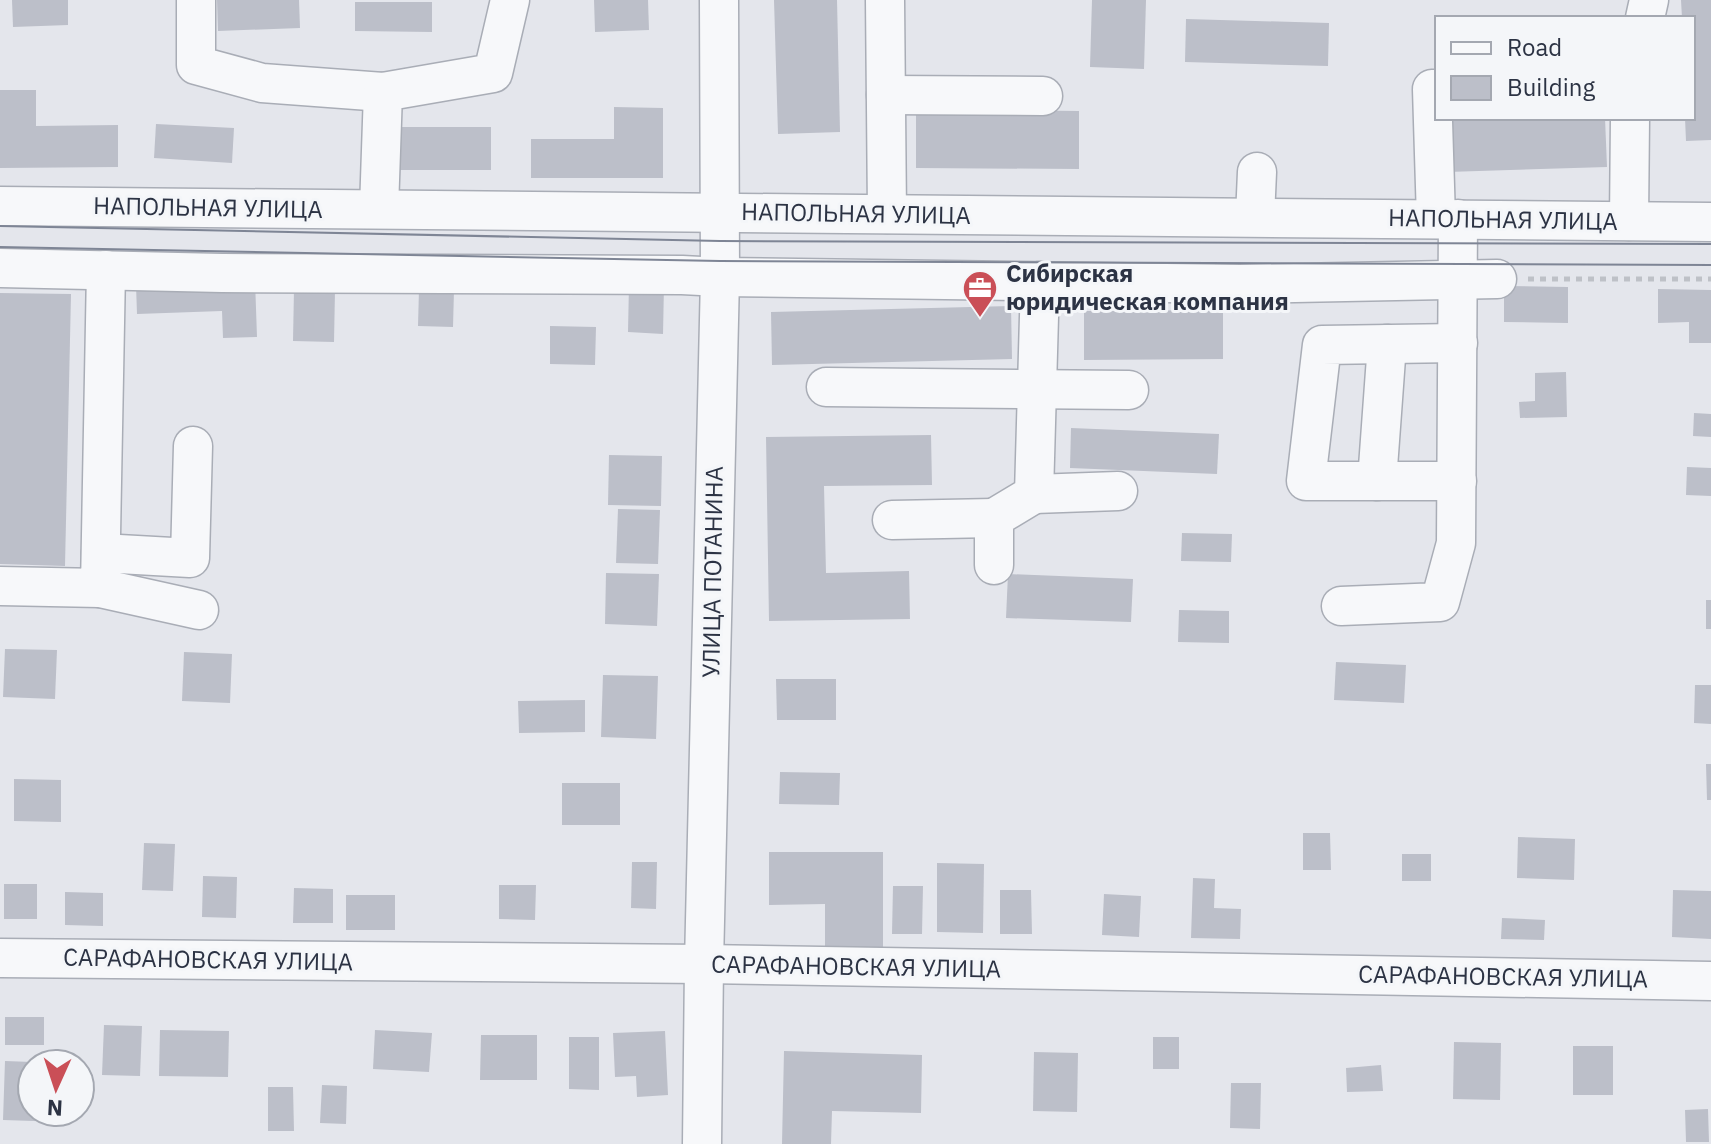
<svg xmlns="http://www.w3.org/2000/svg" width="1711" height="1144" viewBox="0 0 1711 1144" font-family="'IBM Plex Sans',sans-serif">
<rect width="100%" height="100%" fill="#e4e6ec"/>
<g fill="#bcbfc9">
<path d="M12,0H68V25L13,27Z"/>
<path d="M217,0H299L300,28L218,31Z"/>
<path d="M594,0H648L649,30L595,32Z"/>
<path d="M774,0H837L840,132L778,134Z"/>
<path d="M1092,0H1146L1144,69L1090,67Z"/>
<path d="M1681,0H1711V140L1686,141L1685,118H1693V18H1682Z"/>
<path d="M355,2H432V32L355,31Z"/>
<path d="M1186,19L1329,23L1328,66L1185,62Z"/>
<path d="M0,90H36V126L118,125V167L0,168Z"/>
<path d="M614,107L663,108V178H531V139H614Z"/>
<path d="M916,109L1079,111V169L916,168Z"/>
<path d="M1445,118H1605L1607,167L1447,172Z"/>
<path d="M156,124L234,128L232,163L154,158Z"/>
<rect x="389" y="127" width="102" height="43"/>
<path d="M255,280L257,337L223,338L222,311L137,314L136,285Z"/>
<path d="M629,284L664,285L663,334L628,332Z"/>
<path d="M1504,286L1568,287V323L1504,322Z"/>
<path d="M294,289L335,290L334,342L293,341Z"/>
<path d="M419,289L454,290L453,327L418,326Z"/>
<path d="M1658,289L1711,290V343H1689V322L1658,323Z"/>
<path d="M0,293L71,294L65,566L0,564Z"/>
<path d="M1011,306L1012,359L772,365L771,312Z"/>
<path d="M1223,310V359L1084,360V311Z"/>
<path d="M550,326L596,327L595,365L550,364Z"/>
<path d="M1566,372L1567,417L1520,418L1519,402L1535,401V373Z"/>
<path d="M1694,413L1711,414V437L1693,436Z"/>
<path d="M1071,428L1219,434L1217,474L1070,468Z"/>
<path d="M931,435L932,485L824,486L826,573L909,571L910,619L769,621L766,437Z"/>
<path d="M609,455L662,456L661,506L608,505Z"/>
<path d="M1687,467L1711,468V496L1686,495Z"/>
<path d="M618,509L660,510L658,564L616,563Z"/>
<path d="M1182,533L1232,534L1231,562L1181,561Z"/>
<path d="M606,573L659,574L657,626L605,624Z"/>
<path d="M1008,574L1133,579L1131,622L1006,618Z"/>
<rect x="1706" y="600" width="5" height="29"/>
<path d="M1179,610L1229,611V643L1178,642Z"/>
<path d="M5,649L57,650L55,699L3,697Z"/>
<path d="M184,652L232,654L230,703L182,701Z"/>
<path d="M1336,662L1406,665L1404,703L1334,700Z"/>
<path d="M603,675L658,676L656,739L601,737Z"/>
<path d="M776,679H836V720H777Z"/>
<path d="M1695,685H1711V724L1694,723Z"/>
<path d="M585,700V732L519,733L518,701Z"/>
<path d="M1706,764H1711V800H1707Z"/>
<path d="M780,772L840,773L839,805L779,804Z"/>
<path d="M14,779L61,780V822L14,821Z"/>
<rect x="562" y="783" width="58" height="42"/>
<path d="M1303,833H1330L1331,870H1303Z"/>
<path d="M1518,837L1575,839L1574,880L1517,878Z"/>
<path d="M144,843L175,844L173,891L142,890Z"/>
<path d="M769,852H883V949L825,950V904L769,905Z"/>
<rect x="1402" y="854" width="29" height="27"/>
<path d="M632,862H657L656,909L631,908Z"/>
<path d="M937,863L984,864L983,933L937,932Z"/>
<path d="M203,876L237,877L236,918L202,917Z"/>
<path d="M1193,878L1215,879L1214,908L1241,909L1240,939L1191,938Z"/>
<rect x="4" y="884" width="33" height="35"/>
<path d="M499,885H536L535,920L499,919Z"/>
<path d="M893,886H923L922,934H892Z"/>
<path d="M294,888L333,889V923H293Z"/>
<path d="M1000,890H1031L1032,934H1000Z"/>
<path d="M1673,890L1711,891V939L1672,937Z"/>
<path d="M65,892L103,893V926L65,925Z"/>
<path d="M1104,894L1141,896L1139,937L1102,935Z"/>
<rect x="346" y="895" width="49" height="35"/>
<path d="M1502,918L1545,920L1544,940L1501,939Z"/>
<rect x="5" y="1017" width="39" height="28"/>
<path d="M104,1025L142,1026L140,1076L102,1075Z"/>
<path d="M160,1030L229,1031L228,1077L159,1076Z"/>
<path d="M375,1030L432,1033L429,1072L373,1069Z"/>
<path d="M665,1031L668,1095L637,1097L636,1076L615,1077L613,1033Z"/>
<path d="M481,1035H537V1080H480Z"/>
<path d="M569,1037H599V1090L569,1089Z"/>
<rect x="1153" y="1037" width="26" height="32"/>
<path d="M1454,1042L1501,1043L1500,1100L1453,1099Z"/>
<rect x="1573" y="1046" width="40" height="49"/>
<path d="M784,1051L922,1055L921,1113L832,1111L831,1144H782Z"/>
<path d="M1034,1052L1078,1053L1077,1112L1033,1111Z"/>
<path d="M5,1061L32,1062V1112H64V1122L3,1120Z"/>
<path d="M1381,1065L1383,1091L1347,1092L1346,1068Z"/>
<path d="M1231,1083H1261L1260,1129L1230,1128Z"/>
<path d="M322,1085L347,1086L346,1124L320,1123Z"/>
<path d="M268,1087H293L294,1131H268Z"/>
<path d="M1708,1109L1709,1142H1686L1685,1110Z"/>
</g>
<g fill="none" stroke-linecap="round" stroke-linejoin="round">
<g stroke="#a9adb6" stroke-width="41">
<g id="minor">
<path d="M196,0V65L262,83L383,92"/>
<path d="M885,0L887,214"/>
<path d="M1645,18L1649,0"/>
<path d="M886,95L1043,96"/>
<path d="M0,206L1711,222"/>
<path d="M379,209L383,92L493,73L510,0"/>
<path d="M1255,217L1257,172"/>
<path d="M1436,219L1432,89H1437"/>
<path d="M1629,221L1630,118"/>
<path d="M0,268L222,273L682,275L720,277L1240,284L1497,279"/>
<path d="M826,387L1129,390"/>
<path d="M1377,481L1387,344"/>
<path d="M1457,481H1306L1322,345L1458,343"/>
<path d="M1034,494L1118,491"/>
<path d="M892,520L994,518"/>
<path d="M101,553L190,558L193,446"/>
<path d="M994,565V518L1034,494L1040,281"/>
<path d="M0,586L100,588L106,270"/>
<path d="M100,588L199,610"/>
<path d="M1341,606L1440,602L1456,543L1458,219"/>
<path d="M0,958L704,964L1711,981"/>
<path d="M702,1144L704,964L720,277L719,0"/>
</g>
</g>
<path stroke="#bec1c7" stroke-width="5" stroke-dasharray="6 6" stroke-linecap="butt" d="M1528,279H1711"/>
<use href="#minor" stroke="#f7f8fa" stroke-width="38"/>
<g stroke="#7e8595" stroke-width="2">
<path d="M0,226L720,241L1711,244"/>
<path d="M0,247L720,261L1711,265"/>
</g>
</g>
<defs>
<g id="office-pin" transform="scale(1.8)"><path d="M0 17L-7.5 6A9.5 9.5 0 1 1 7.5 6Z" fill="#ca4f57" stroke="#f4f6f9"/><path d="M-6-3h4V-5.5h4V-3h4V5H-6ZM-1-4.5V-3h2v-1.5ZM-6 0V1H6V0Z" fill="#fff"/></g>
</defs>
<g fill-rule="evenodd">
<use href="#office-pin" x="980" y="288"/>
</g>
<g text-anchor="middle" stroke-width="6" stroke-linejoin="round" paint-order="stroke">
<g font-size="24" fill="#2c3344" stroke="#f4f6f9">
<text transform="translate(208 208) rotate(1)" y="8">НАПОЛЬНАЯ УЛИЦА</text>
<text transform="translate(856 214) rotate(1)" y="8">НАПОЛЬНАЯ УЛИЦА</text>
<text transform="translate(1503 220) rotate(1)" y="8">НАПОЛЬНАЯ УЛИЦА</text>
<text transform="translate(713 572) rotate(-89)" y="8">УЛИЦА ПОТАНИНА</text>
<text transform="translate(208 960) rotate(1)" y="8">САРАФАНОВСКАЯ УЛИЦА</text>
<text transform="translate(856 967) rotate(1)" y="8">САРАФАНОВСКАЯ УЛИЦА</text>
<text transform="translate(1503 977) rotate(1)" y="8">САРАФАНОВСКАЯ УЛИЦА</text>
</g>
<g font-size="24" font-weight="bold" fill="#2c3344" stroke="#f4f6f9" text-anchor="start">
<text x="1006" y="282">Сибирская<tspan x="1006" dy="28">юридическая компания</tspan></text>
</g>
</g>
<rect x="1435" y="16" width="260" height="104" fill="#f4f6f9" stroke="#a4a8b1" stroke-width="2"/>
<rect x="1451" y="42" width="40" height="12" fill="#f7f8fa" stroke="#a4a8b1" stroke-width="2"/>
<text x="1507" y="56" font-size="24" fill="#2c3344">Road</text>
<rect x="1451" y="76" width="40" height="24" fill="#bcbfc9" stroke="#a4a8b1" stroke-width="2"/>
<text x="1507" y="96" font-size="24" fill="#2c3344">Building</text>
<g transform="translate(56 1088) rotate(183)"><circle r="38" fill="#f4f6f9" stroke="#a4a8b1" stroke-width="2"/>
<path d="M0-6L14 30L0 20L-14 30Z" fill="#ca4f57"/>
<text y="-12" font-size="22" font-weight="bold" text-anchor="middle" fill="#2c3344">N</text>
</g>
</svg>
